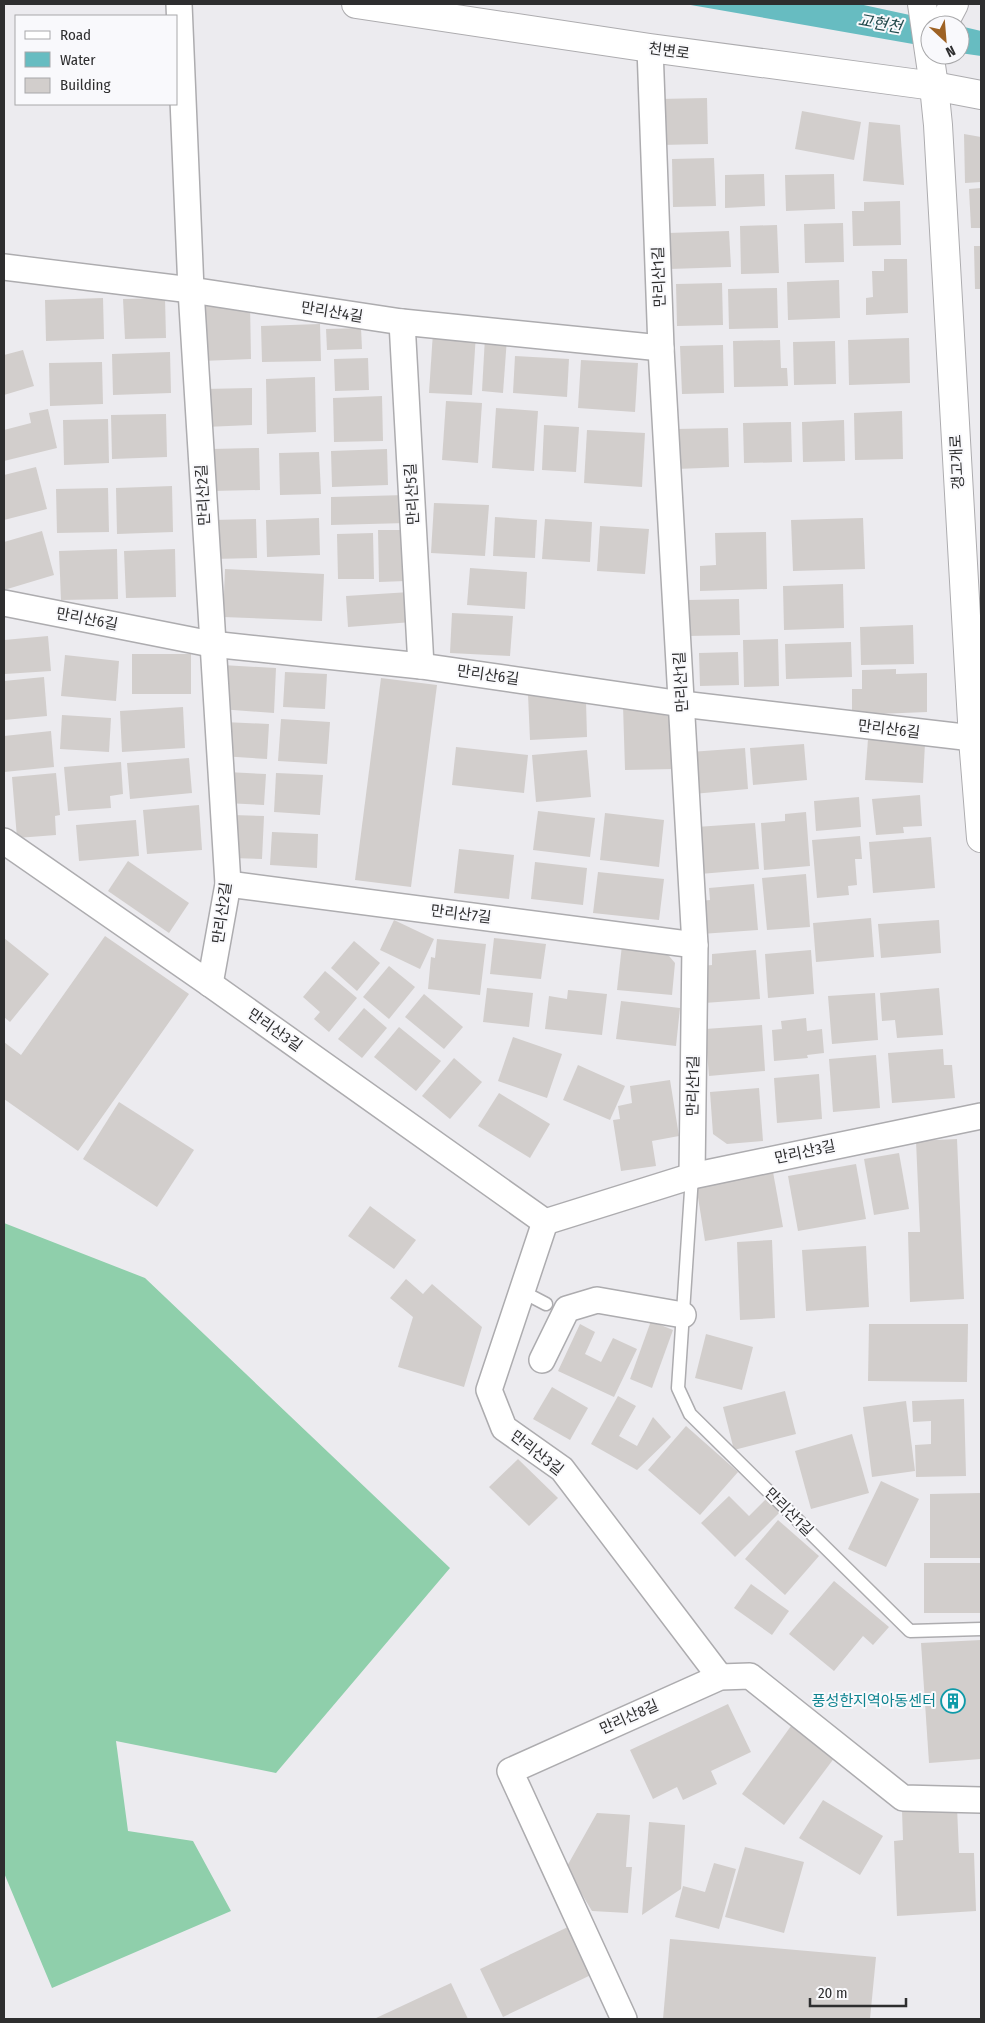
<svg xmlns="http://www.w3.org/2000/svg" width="985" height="2023" viewBox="0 0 985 2023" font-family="'Fira Sans Condensed','Noto Sans KR',sans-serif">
<rect width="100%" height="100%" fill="#ecebef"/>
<path fill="#8fcfab" d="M4,1223L145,1278L450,1568L276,1773L116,1741L128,1831L193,1841L231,1911L52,1988L4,1873Z"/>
<g fill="#67bcc1">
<path d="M685,4H859L956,25L930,47Z"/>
<path d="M960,26L981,31V56L960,53Z"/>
</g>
<g fill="#d2cecc">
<path d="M707,98L708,144L660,145L659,99Z"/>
<path d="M802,111L861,122L854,160L795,149Z"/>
<path d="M869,122L900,125L904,185L863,181Z"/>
<path d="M964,134L981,137V182L965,183Z"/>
<path d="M714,158L716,206L673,207L672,159Z"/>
<path d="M764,174L765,206L725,208V175Z"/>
<path d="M834,174L835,209L786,211L785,175Z"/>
<path d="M981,188V228H971L969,189Z"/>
<path d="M900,201L901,245L853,246L852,211H864V202Z"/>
<path d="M843,223L844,262L805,263L804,224Z"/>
<path d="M777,225L779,273L741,274L740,226Z"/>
<path d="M729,231L731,267L669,269L668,233Z"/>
<path d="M974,246H981V289H975Z"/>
<path d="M884,259H907L908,313L866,315V298L873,297L872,271H884Z"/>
<path d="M839,280L840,318L788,320L787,282Z"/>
<path d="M722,283L723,325L677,326L676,284Z"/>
<path d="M777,288L778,328L729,329L728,289Z"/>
<path d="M103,298L104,339L46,341L45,300Z"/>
<path d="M165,298L166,338L125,339L123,299Z"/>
<path d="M250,303L251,359L202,361L200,304Z"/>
<path d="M320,324L321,361L262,362L261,326Z"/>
<path d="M361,328L362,349L327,350L326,329Z"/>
<path d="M433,332L476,334L472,395L429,393Z"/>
<path d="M485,337L507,338L503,393L482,391Z"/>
<path d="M909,338L910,383L849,385L848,340Z"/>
<path d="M780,340L781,368H787L788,386L734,387L733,341Z"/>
<path d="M835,341L836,384L794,385L793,342Z"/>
<path d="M723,345L724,393L682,394L680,346Z"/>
<path d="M23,350L34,386L4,395V355Z"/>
<path d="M170,352L171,393L113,395L112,354Z"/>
<path d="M515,356L569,359L567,397L513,393Z"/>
<path d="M368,358L369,390L335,391L334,359Z"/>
<path d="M581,360L638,363L635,412L578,408Z"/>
<path d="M102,362L103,404L50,406L49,363Z"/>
<path d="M315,377L316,432L267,434L266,379Z"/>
<path d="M252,388V425L205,427L204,389Z"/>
<path d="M382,396L383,441L334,442L333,398Z"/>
<path d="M446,401L482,403L478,463L442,460Z"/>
<path d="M496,408L538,411L534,471L492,468Z"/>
<path d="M48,409L57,448L4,461V430L31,423L29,413Z"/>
<path d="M902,411L903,459L855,460L854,413Z"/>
<path d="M166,414L167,457L112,459L111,415Z"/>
<path d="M108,419L109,463L64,465L63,420Z"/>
<path d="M844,420L845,461L803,462L802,422Z"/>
<path d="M791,422L792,462L744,463L743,423Z"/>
<path d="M544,425L579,427L576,472L542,470Z"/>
<path d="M728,428L729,467L676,469L675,429Z"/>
<path d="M587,430L645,433L642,487L584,483Z"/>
<path d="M259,448L260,490L212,491L211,449Z"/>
<path d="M387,449L388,485L332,487L331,451Z"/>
<path d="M319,452L321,494L280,495L279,453Z"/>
<path d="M36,467L47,509L4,520V475Z"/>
<path d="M172,486L173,532L117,534L116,488Z"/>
<path d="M108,488L109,532L57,533L56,489Z"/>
<path d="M406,495L407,523L331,525V497Z"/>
<path d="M434,503L489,505L485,556L431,553Z"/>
<path d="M495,517L537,520L535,558L493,556Z"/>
<path d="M319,518L320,555L267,557L266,520Z"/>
<path d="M863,518L865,569L793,571L791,520Z"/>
<path d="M256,519L257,558L213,559L212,520Z"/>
<path d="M545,519L592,522L590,562L542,559Z"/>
<path d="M600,526L649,529L645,574L597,571Z"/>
<path d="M378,530H405L406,581L379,582Z"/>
<path d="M42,531L54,575L4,590V542Z"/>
<path d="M766,532L767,589L700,591V566L716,565L715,533Z"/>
<path d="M373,533L374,579H338L337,534Z"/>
<path d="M117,549L118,599L61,600L59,551Z"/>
<path d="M175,549L176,597L126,598L124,551Z"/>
<path d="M470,568L527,572L525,609L467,605Z"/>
<path d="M225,569L324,574L322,621L223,617Z"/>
<path d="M843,584L844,628L784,630L783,586Z"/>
<path d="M410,592L412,622L348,627L346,596Z"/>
<path d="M739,599L740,635L688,636L687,600Z"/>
<path d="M452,613L513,616L510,656L450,653Z"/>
<path d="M913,625L914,664L861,665L860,627Z"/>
<path d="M48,636L51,671L5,674L4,640Z"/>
<path d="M778,639L779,686L744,687L743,640Z"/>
<path d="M851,642L852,677L786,679L785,644Z"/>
<path d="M738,652L739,685L700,686L699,653Z"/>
<rect x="132" y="654" width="59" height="40"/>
<path d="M65,655L119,661L116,701L61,696Z"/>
<path d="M222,665L276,668L274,713L220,709Z"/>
<path d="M896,669V674L927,673V712L852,715V689H862V670Z"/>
<path d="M285,672L327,674L325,709L283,707Z"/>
<path d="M44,677L47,716L4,720V681Z"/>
<path d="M381,678L437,685L411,887L355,880Z"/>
<path d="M528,694L586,701L587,737L530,740Z"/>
<path d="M623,705L672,717L674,769L625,770Z"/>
<path d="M183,707L185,748L122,752L120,711Z"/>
<path d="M62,715L111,718L109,752L60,749Z"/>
<path d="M281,719L330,722L327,764L278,761Z"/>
<path d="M224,722L269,724L267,759L221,756Z"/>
<path d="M51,731L54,767L4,772V736Z"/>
<path d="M868,739L925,743L923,783L865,780Z"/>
<path d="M804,744L807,780L753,785L750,748Z"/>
<path d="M456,747L528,755L524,793L452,785Z"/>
<path d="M745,748L748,789L693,794L690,752Z"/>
<path d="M587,750L591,797L536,802L532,755Z"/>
<path d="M189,758L192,793L130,799L127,763Z"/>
<path d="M121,762L123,794L110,796L111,808L68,811L64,767Z"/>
<path d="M227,772L266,774L264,805L225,803Z"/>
<path d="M56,773L60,815L55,816L56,835L17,838L12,777Z"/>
<path d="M276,773L323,775L320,815L274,812Z"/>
<path d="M920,795L922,826L903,827L904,833L876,835L872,799Z"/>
<path d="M859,797L861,827L816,831L814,801Z"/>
<path d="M199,805L202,850L147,854L143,810Z"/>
<path d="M538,811L595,818L590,857L533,850Z"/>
<path d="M806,812L810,866L764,870L761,823L785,821V814Z"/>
<path d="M605,813L664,820L659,867L600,860Z"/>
<path d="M233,815L264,816L262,859L231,858Z"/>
<path d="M136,820L139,856L79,861L76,825Z"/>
<path d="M755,823L759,869L700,874L696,827Z"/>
<path d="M272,832L318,834L317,868L270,865Z"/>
<path d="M860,836L862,859H855L857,885L848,886L849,895L817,898L812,840Z"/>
<path d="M931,837L935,888L873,893L869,842Z"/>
<path d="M459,849L514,855L509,899L454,893Z"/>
<path d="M128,861L189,903L169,933L108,891Z"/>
<path d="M535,862L587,868L583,905L531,899Z"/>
<path d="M598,872L664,879L659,920L593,913Z"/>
<path d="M806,874L810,927L767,930L762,878Z"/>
<path d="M754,884L758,930L701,934L698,901L710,900L709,888Z"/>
<path d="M871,918L874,957L816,962L813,923Z"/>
<path d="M394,920L434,939L420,969L380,950Z"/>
<path d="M939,920L941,953L881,958L878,924Z"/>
<path d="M105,936L189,994L78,1151L4,1099V1042L21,1055Z"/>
<path d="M4,938L49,974L10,1022L4,1017Z"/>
<path d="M494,938L546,944L541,979L490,974Z"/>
<path d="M437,939L486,944L480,995L428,989L431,957L435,958Z"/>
<path d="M354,941L380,963L357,991L331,968Z"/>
<path d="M622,945L664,950L675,963L672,995L617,990Z"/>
<path d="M756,950L760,999L704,1003L701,966L712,965V954Z"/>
<path d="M811,950L814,994L768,998L765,954Z"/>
<path d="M389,966L415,987L389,1019L363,997Z"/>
<path d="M325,971L357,998L329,1032L314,1019L320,1012L303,997Z"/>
<path d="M487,988L533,993L529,1027L483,1022Z"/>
<path d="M939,988L943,1035L897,1038L895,1020L882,1021L880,993Z"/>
<path d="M568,990L607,994L602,1035L545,1029L549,996L567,999Z"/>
<path d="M875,993L878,1040L832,1044L828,996Z"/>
<path d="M424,994L463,1027L444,1049L405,1017Z"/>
<path d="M621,1001L680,1008L676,1046L616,1039Z"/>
<path d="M364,1008L387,1028L362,1058L338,1039Z"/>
<path d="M806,1018L807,1031L822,1029L824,1053L807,1055L808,1058L774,1061L772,1030L782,1029L781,1021Z"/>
<path d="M762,1025L765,1071L709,1076L705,1029Z"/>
<path d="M399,1027L441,1061L416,1091L374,1057Z"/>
<path d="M513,1037L562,1054L547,1098L498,1081Z"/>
<path d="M943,1049L944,1065H952L955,1098L892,1103L888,1053Z"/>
<path d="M876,1055L880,1108L833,1112L829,1059Z"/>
<path d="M454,1058L482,1082L450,1119L422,1096Z"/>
<path d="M578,1065L625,1086L610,1120L563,1100Z"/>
<path d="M819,1074L822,1119L777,1123L774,1078Z"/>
<path d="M670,1080L679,1136L652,1141L656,1166L621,1171L613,1120L620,1119L618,1106L632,1103L630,1086Z"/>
<path d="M759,1088L763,1141L727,1144L713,1134L710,1092Z"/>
<path d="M499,1093L550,1124L530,1158L478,1126Z"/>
<path d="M119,1102L194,1150L157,1207L83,1159Z"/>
<path d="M957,1139L964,1299L910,1302L908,1232H920L916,1141Z"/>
<path d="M899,1153L909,1209L874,1215L864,1159Z"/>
<path d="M856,1164L866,1219L798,1231L788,1176Z"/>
<path d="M773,1172L783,1227L705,1241L696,1185Z"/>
<path d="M370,1206L416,1240L394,1269L348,1236Z"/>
<path d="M772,1240L775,1318L740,1320L737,1242Z"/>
<path d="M866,1246L869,1307L806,1311L802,1250Z"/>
<path d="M406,1279L423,1294L432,1284L482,1327L464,1387L398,1367L413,1317L390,1298Z"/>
<path d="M651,1321L673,1330L652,1388L630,1379Z"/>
<path d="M580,1324L595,1332L585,1354L601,1362L613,1338L637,1349L614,1397L558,1371Z"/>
<path d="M869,1324H968L967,1382L868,1381Z"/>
<path d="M706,1334L753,1347L742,1390L695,1378Z"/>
<path d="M552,1387L588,1408L570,1440L533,1419Z"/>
<path d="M785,1391L796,1434L734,1450L723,1407Z"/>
<path d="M618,1396L636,1406L619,1436L637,1446L653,1417L671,1437L637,1470L591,1444Z"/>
<path d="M964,1399L966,1476L916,1477L915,1445L931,1444V1421L913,1422L912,1401Z"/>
<path d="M906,1401L915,1471L872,1477L863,1407Z"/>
<path d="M686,1426L738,1472L700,1515L648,1470Z"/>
<path d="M852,1434L869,1493L811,1509L795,1451Z"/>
<path d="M518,1459L558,1498L529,1526L489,1487Z"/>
<path d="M881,1481L919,1499L886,1567L848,1549Z"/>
<path d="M981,1493V1558H930V1494Z"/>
<path d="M729,1496L749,1516L766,1499L780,1512L735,1557L701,1523Z"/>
<path d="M778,1520L819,1556L785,1595L745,1559Z"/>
<rect x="924" y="1563" width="57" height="50"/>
<path d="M834,1581L889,1627L873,1645L863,1636L834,1671L789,1634Z"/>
<path d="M751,1584L789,1611L772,1635L734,1608Z"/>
<path d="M981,1640V1759L929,1763L921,1643Z"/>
<path d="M728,1704L751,1752L711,1771L717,1784L683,1800L677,1787L653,1799L630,1750Z"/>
<path d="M791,1726L835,1757L784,1825L742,1794Z"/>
<path d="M823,1800L883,1836L860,1875L799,1838Z"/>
<path d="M957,1807L959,1853H974L976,1911L897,1916L894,1841L903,1840L902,1810Z"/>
<path d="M597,1813L630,1815L626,1867H632L628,1913L592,1911L566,1868Z"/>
<path d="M649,1822L685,1825L681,1889L642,1915Z"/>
<path d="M745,1847L804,1862L784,1933L725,1917Z"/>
<path d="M714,1863L736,1869L719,1929L675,1917L683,1886L705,1892Z"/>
<path d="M570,1926L593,1974L503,2017L480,1969Z"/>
<path d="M670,1939L876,1957L870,2019H663Z"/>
<path d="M451,1983L468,2019H374Z"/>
</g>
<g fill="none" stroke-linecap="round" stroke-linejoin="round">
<g stroke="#adacaf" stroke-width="15">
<g id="service">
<path d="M692,1176L678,1388L690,1414L910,1631L981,1629"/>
<path d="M523,1292L546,1304"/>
</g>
</g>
<g stroke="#adacaf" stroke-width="28">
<g id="minor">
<path d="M179,4L191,290L228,884L210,984"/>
<path d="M650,48L661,348L695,945L692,1176"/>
<path d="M4,267L191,290L402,322L661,348"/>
<path d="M402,322L421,666"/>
<path d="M4,603L211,644L421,666L682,704L981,739"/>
<path d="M4,841L210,984L545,1222L692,1176L981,1116"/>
<path d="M228,884L695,945"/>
<path d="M545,1222L489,1390L504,1428L562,1469L720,1677"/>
<path d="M542,1360L567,1309L597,1300L683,1315"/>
<path d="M624,2019L510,1771L720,1677L750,1676L903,1798L981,1800"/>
</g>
</g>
<g stroke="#adacaf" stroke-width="30">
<g id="tertiary">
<path d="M356,4L650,48L934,86L981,95"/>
<path d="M922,4L934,86L938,125L973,739L981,838"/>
<path d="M943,25L954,4"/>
</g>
</g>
<use href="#service" stroke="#fff" stroke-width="12"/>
<use href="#minor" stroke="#fff" stroke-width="25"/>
<use href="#tertiary" stroke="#fff" stroke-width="28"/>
</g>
<defs>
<g id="building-ring" transform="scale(1.25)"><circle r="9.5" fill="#f9f9fc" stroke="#0f9aa8" stroke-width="1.5"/><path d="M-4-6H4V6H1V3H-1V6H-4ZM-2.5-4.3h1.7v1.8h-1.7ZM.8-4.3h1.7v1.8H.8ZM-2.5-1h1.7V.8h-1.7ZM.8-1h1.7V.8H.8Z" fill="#0f9aa8"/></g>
</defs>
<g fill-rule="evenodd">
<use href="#building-ring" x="953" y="1701"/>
</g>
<g text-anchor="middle" stroke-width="4" stroke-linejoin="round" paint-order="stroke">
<g font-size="15" fill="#2e2e2f" stroke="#f9f9fc">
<text transform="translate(669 51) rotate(8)" y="5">천변로</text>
<text transform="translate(659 277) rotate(-92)" y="5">만리산1길</text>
<text transform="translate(332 312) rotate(9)" y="5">만리산4길</text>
<text transform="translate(957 462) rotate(-93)" y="5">갱고개로</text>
<text transform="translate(412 494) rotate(-93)" y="5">만리산5길</text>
<text transform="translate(203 495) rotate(-93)" y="5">만리산2길</text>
<text transform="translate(87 619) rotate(11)" y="5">만리산6길</text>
<text transform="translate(488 675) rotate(8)" y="5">만리산6길</text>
<text transform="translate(681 682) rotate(-93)" y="5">만리산1길</text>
<text transform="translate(889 729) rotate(7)" y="5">만리산6길</text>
<text transform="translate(222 913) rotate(-82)" y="5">만리산2길</text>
<text transform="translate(461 914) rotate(7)" y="5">만리산7길</text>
<text transform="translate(275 1030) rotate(35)" y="5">만리산3길</text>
<text transform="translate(693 1086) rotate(-89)" y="5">만리산1길</text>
<text transform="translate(805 1152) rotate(-12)" y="5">만리산3길</text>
<text transform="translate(537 1453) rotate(38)" y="5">만리산3길</text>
<text transform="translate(789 1512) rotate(45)" y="5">만리산1길</text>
<text transform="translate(629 1717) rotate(-24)" y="5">만리산8길</text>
</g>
<g font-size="15" fill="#0d838f" stroke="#f9f9fc" text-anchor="end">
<text x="936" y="1706">풍성한지역아동센터</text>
</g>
<g font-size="16" font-style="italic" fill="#234b4d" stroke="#f9f9fc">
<text transform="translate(880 23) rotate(10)" y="6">교현천</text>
</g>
</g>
<rect width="985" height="2023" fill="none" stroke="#2e2e2f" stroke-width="10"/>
<rect x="15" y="15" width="162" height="90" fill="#f9f9fc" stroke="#a8a8aa"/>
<rect x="25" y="31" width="25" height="8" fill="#ffffff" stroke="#a8a8aa"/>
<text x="60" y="40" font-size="15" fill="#2e2e2f">Road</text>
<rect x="25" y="52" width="25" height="15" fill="#67bcc1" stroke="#a8a8aa"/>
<text x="60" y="65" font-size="15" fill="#2e2e2f">Water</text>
<rect x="25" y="78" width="25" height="15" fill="#d2cecc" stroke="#a8a8aa"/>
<text x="60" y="90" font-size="15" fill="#2e2e2f">Building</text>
<g transform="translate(945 40) rotate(154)"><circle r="24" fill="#f9f9fc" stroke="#a8a8aa"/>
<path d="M0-4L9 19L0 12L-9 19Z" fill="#9e6224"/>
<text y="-8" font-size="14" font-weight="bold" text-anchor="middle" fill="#2e2e2f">N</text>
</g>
<path d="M810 1998v8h96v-8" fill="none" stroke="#2e2e2f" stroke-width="2.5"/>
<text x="818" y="1998" font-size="15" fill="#2e2e2f" stroke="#f9f9fc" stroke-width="4" paint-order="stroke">20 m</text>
</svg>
